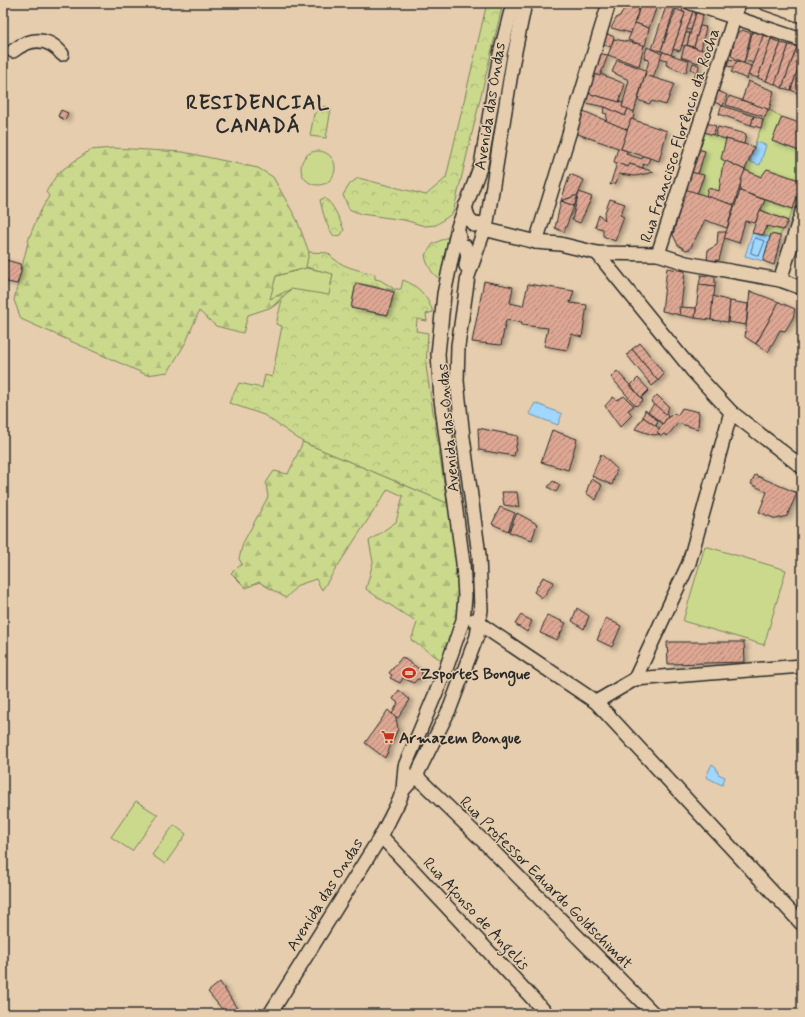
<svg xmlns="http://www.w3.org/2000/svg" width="805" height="1017" viewBox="0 0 805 1017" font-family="Mynerve,sans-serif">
<defs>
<pattern id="forest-firs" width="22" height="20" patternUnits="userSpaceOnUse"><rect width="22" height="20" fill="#cbd98d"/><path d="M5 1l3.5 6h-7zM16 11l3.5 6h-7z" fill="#aeba7a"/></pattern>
<pattern id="park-crowns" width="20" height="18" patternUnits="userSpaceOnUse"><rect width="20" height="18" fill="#cbd98d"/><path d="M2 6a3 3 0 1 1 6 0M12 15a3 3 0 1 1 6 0" fill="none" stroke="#aeba7a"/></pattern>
<pattern id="building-hatch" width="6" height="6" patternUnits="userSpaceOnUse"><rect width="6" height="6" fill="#dda793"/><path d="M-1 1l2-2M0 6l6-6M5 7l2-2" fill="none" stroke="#b38878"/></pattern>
<filter id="shadow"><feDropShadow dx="3.5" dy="2" stdDeviation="2" flood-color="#0004"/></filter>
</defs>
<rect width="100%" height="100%" fill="#e5cdad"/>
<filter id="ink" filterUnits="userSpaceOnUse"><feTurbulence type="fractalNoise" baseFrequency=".025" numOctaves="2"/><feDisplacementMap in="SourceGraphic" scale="8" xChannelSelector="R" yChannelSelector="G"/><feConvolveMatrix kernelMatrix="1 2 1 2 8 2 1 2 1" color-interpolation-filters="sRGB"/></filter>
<g filter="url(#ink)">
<g fill="#cbd98d" stroke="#7b825c">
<path d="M768,109L782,117L772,141L802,152V181L767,169L761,177L745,170Z"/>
<path d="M704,132L726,139V161L719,191L708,188L706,197L697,194L704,176L698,174L705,151L697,149Z"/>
<circle cx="318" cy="168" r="17"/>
<path d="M765,200L793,209L788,221L761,210Z"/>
<path d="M767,226L783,230L780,236L771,234L770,237L763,235Z"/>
<path d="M306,268L333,273L329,297L269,299L276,276Z"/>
<path d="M705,546L786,570L764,645L683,621Z"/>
<path d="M136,801L158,815L132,851L111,837Z"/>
<path d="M174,825L186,834L165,864L152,855Z"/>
</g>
<g fill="url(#forest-firs)" stroke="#7b825c">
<path d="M113,148L183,152L258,168L273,177L297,220L310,255L306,268L276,276L270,299L291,289L272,307L248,315L243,333L216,326L199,311L186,342L168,372L147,375L21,319L14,300L29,238L38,216L49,196L46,192L58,173L90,150Z"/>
<path d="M303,442L452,505L460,590L458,618L444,662L411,640L417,623C412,617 407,616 401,612C389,604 377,597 366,589L373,562L369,541L396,522L403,496L388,489L322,590L316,579L298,585L286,598L259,582L246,588L231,573L242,564L239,559L243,543L268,497L266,483L274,471L288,474Z"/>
</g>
<g fill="url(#park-crowns)" stroke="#7b825c">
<path d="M487,3H503L453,213L436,225L425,226L404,220L361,214L349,209L343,195L350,184L358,178L426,195L446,178Z"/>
<path d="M324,106L331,109L326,138L310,136L314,114Z"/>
<path d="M324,198C333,202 340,221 344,230L341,235L334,236C326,226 323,213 320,200Z"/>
<path d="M448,237L441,280C432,274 427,266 425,255L433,244Z"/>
<path d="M309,252L328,253C339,267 358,270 375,274V279L380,280L393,288V290L356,283L351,308L387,315L395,289H401L403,280C419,286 427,296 433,312L426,314L427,321L417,319L416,331L428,333L426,366L447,503L303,442L264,415L229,403L239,383L262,388L265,375L272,377L282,326L276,324L282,300L271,308L291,289L329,295L333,274L306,267Z"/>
</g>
<g fill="#9fd7ff" stroke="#7192aa">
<path d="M756,142L766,145L760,165L750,162Z"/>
<path d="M752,233L770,237L763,261L745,256Z"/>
<path d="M535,403L562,414L558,425L529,414Z"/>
<path d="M712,764L716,767L718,774L725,777L722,785L706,777Z"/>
</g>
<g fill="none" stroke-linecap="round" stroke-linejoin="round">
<path stroke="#597080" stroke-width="1" d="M755,238L765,241L759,256L751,253Z"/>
</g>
<g fill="url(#building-hatch)" stroke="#2b2b2b" filter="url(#shadow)">
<path d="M626,3H641L631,33L611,28L617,17L621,15Z"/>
<path d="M641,3H658L649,28L635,23Z"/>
<path d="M667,3H676L661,51L652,49Z"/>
<path d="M684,5L694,8L680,51L673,49L685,13L682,11Z"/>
<path d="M676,9L685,13L671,55L661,51Z"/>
<path d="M693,11L696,13L691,30L687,29Z"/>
<path d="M696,13L703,14L694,47L687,45Z"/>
<path d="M635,23L649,28L645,46L628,40Z"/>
<path d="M700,26L706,27L701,50L694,47Z"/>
<path d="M742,30L751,33L744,63L731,56L735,34Z"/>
<path d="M753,30L764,34L753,63L745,60Z"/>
<path d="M765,31L773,33L758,78L748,75Z"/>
<path d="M603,32L614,37L611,47L600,43Z"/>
<path d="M686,33H690L687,45L685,47L682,45Z"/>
<path d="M614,39L644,45L639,66L608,55Z"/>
<path d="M771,39L781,43L766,81L758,78Z"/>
<path d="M781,43L789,45L775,84L766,81Z"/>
<path d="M685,45L706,51V60L699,58L698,63L681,57Z"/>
<path d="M789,45L797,47L782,88L775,84Z"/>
<path d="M647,47L662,54L653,78L645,75L649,60L644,58Z"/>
<path d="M797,47L802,49V56L791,90L782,88Z"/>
<path d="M663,52L689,61L686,73L666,65L667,60L660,58Z"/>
<path d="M597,53L608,55L600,76L591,73Z"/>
<path d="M802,56V81L798,93L791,90Z"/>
<path d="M729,59L737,61L734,67L726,66Z"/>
<path d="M617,60L646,70L634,112L622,107L629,80L612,72Z"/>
<path d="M737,61L751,66L747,79L731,72Z"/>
<path d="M693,63L699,65L698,72L702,75L698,84L693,80L696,72L691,69Z"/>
<path d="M591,73L600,76L601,74L625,84L619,102L583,92Z"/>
<path d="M645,75L674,84L666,105L652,101L649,104L638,100Z"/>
<path d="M748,81L774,91L769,110L742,100Z"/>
<path d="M799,89L802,90V101L798,99Z"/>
<path d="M716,90L727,95L723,106L712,101Z"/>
<path d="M583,92L623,103L622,107L628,109L625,116L605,107L581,102Z"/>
<path d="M729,96L768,109L765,117L726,105Z"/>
<path d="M723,106L754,116L751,125L719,114L721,107Z"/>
<path d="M605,107L625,116L628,109L634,112L633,120L631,119L628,130L606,121L607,114L603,113Z"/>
<path d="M61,110L68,113L65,120L58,116Z"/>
<path d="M581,110L628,130L621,149L572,132Z"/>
<path d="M754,116L763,119L761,128L751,125Z"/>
<path d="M782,117L802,124V152L772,141Z"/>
<path d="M631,119L667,131L659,161L621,149Z"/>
<path d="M707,123L716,126L713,135L704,132Z"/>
<path d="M718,127L746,134L744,144L715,136Z"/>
<path d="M726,139L754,147L745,170L721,159Z"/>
<path d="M618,148L627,151L626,154L642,159L643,156L650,158L647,165L643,164V168L630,164L628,167L614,162Z"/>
<path d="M697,149L705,151L698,174L690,172Z"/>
<path d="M726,161L745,170L734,205L706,197L708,188L719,191L722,169Z"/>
<path d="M617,163L628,167L630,164L654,172L635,176L619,174L616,183L610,185Z"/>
<path d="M767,169L802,181L793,209L740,191L741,180L745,170L761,177Z"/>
<path d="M690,172L704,175L697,194L685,189Z"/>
<path d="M570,174L584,180L578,195L561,201Z"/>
<path d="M685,189L734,205L727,228L705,220L690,249L686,250L678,245L673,235Z"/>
<path d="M740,191L765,200L755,223L745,221L739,243L724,238Z"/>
<path d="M579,192L592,197L580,223L572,220Z"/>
<path d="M578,195L574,206L561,201Z"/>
<path d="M610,199L625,204L620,215L624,217L615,241L603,236V229L595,227L599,215L605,220L604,215Z"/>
<path d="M561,201L574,206L564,232L555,228Z"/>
<path d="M760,210L788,221L783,230L767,226L763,235L752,233Z"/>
<path d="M718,232H726L719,260L707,261L708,250L717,245Z"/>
<path d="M771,234L780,236V240L774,265L763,261Z"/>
<path d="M3,259L20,264L21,272L17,284L3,281Z"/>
<path d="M667,268L685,271L680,315L662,311Z"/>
<path d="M701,275L715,277V287L699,285Z"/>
<path d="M484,281L513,287L510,303L523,306L528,284L574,291L570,303L587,305L582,337L571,334L567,350L544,346L548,328L521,325L522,322L506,320L501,345L472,342Z"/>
<path d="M356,283L394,292L388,315L351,308Z"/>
<path d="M699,285L715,287L711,320L695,318Z"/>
<path d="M750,291L779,302L756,344L745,337Z"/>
<path d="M713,296L730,301L728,322L711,320Z"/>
<path d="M730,301L748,304L746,325L728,322Z"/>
<path d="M779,302L795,309L793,318L785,331L780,330L768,352L756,344Z"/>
<path d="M679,307L696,308L695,318L680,315Z"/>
<path d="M640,343L664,374L658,381L632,349Z"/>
<path d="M632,349L658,381L652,386L627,355Z"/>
<path d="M617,371L643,400L636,406L611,377Z"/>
<path d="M638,378L649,390L641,398L631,385Z"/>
<path d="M657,395L669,407L666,414L651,402Z"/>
<path d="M624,396L634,406L628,410L632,415L620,427L605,406L613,397L617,400Z"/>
<path d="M654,404L668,416L663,424L648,412Z"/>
<path d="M682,408L699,412L698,429L678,423L667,436L664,434L661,436L657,432L667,418L675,413L677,416Z"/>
<path d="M645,410L658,421L656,426L643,417Z"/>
<path d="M643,417L660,429L657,432L659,434L653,435L635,429Z"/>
<path d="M478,428L518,436L514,456L479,450Z"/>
<path d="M552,430L577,439L568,470L541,462Z"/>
<path d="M601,454L617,469L612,485L592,476Z"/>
<path d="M755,475L797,493L787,516L776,519L759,512L767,492L751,484Z"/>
<path d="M591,479L602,485L596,500L586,493Z"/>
<path d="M553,481L560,485L556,492L548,487Z"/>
<path d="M502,492H517L519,507L504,505Z"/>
<path d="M500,507L515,513L508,531L492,524Z"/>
<path d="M517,513L537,524L532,540L509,532Z"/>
<path d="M543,577L554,582L542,598L534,592Z"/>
<path d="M577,608L589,616L584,629L572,621Z"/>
<path d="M521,615L532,621L527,632L515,624Z"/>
<path d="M547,615L566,623L557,640L540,633Z"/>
<path d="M606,618L621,626L612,647L597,640Z"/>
<path d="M667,642H744L745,662L668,664Z"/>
<path d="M402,657L422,671L421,679H417L414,683L403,678L400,683L390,678L392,675L389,673Z"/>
<path d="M399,690L410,700L398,718L392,714L398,703L393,699Z"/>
<path d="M388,710L396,718L398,729L385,758L365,743Z"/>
<path d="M220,982L238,1010L233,1014H226L208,992Z"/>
</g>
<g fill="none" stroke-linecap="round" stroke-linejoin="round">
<g stroke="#2b2b2b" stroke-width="16">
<g id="street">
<path d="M691,3L802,40"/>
<path d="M765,3L802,16"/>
<path d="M13,51C30,38 48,36 62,54"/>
<path d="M465,206L468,218L474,225L487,222"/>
<path d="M484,229L536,242L560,244L597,253L658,254L686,263L780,280L802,288"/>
<path d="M458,231L460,245L465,246L468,255L466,266"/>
<path d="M536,242L609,3"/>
<path d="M597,253L692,370L731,412L802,467"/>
<path d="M658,254L739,3"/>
<path d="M780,280L802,212"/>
<path d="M474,620L596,702L802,924"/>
<path d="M635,679L689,563L731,412"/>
<path d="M596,702L635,679L802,666"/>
<path d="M416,776L483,841L654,1014"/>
<path d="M403,790L416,776L450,708L477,636L481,610L479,555L463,437L457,381L458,346L468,276L487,222L513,61L525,3"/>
<path d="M381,836L547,1014"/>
<path d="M270,1014L381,836L399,801L403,790L405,766L446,669L463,620L465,596L463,563L441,400L438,354L444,294L458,227L481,165L500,54L513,3"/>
</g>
</g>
<use href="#street" stroke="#e5cdad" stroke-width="13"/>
</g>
</g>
<defs>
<g id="stadium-bare" transform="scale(1.08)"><path d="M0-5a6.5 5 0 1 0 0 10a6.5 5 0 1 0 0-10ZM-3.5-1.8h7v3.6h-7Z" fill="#c8321e" stroke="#e5cdad" stroke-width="2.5" paint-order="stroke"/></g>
<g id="supermarket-bare" transform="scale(1.08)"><path d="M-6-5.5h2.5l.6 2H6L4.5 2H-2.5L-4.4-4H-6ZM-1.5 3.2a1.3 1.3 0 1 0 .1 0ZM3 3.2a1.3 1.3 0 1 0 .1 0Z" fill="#c8321e" stroke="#e5cdad" stroke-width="2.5" paint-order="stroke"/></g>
</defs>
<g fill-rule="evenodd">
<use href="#stadium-bare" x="409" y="673"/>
<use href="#supermarket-bare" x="388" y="737"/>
</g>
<g text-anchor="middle" stroke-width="3" stroke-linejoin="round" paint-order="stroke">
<g font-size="16" fill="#2b2b2b" stroke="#e5cdad">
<text transform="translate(489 106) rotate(-81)" y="6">Avenida das Ondas</text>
<text transform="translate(679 135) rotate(-72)" y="6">Rua Francisco Florêncio da Rocha</text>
<text transform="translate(447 428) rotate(-95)" y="6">Avenida das Ondas</text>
<text transform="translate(547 882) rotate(45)" y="6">Rua Professor Eduardo Goldschimdt</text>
<text transform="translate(324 894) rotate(-58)" y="6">Avenida das Ondas</text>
<text transform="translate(477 913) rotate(47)" y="6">Rua Afonso de Angelis</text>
</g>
<g font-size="16" font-weight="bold" fill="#2b2b2b" stroke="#e5cdad" text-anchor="start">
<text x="420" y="679">Zsportes Bongue</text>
<text x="399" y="743">Armazem Bongue</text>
</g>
<g font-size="20" font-weight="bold" letter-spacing="1" fill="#2b2b2b" stroke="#e5cdad">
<text x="258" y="109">RESIDENCIAL<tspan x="258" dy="23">CANADÁ</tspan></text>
</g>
</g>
<rect width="805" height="1017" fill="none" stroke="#e5cdad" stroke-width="16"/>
<rect x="8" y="8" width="789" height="1001" fill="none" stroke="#2b2b2b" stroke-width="1.5" filter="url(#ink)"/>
</svg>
